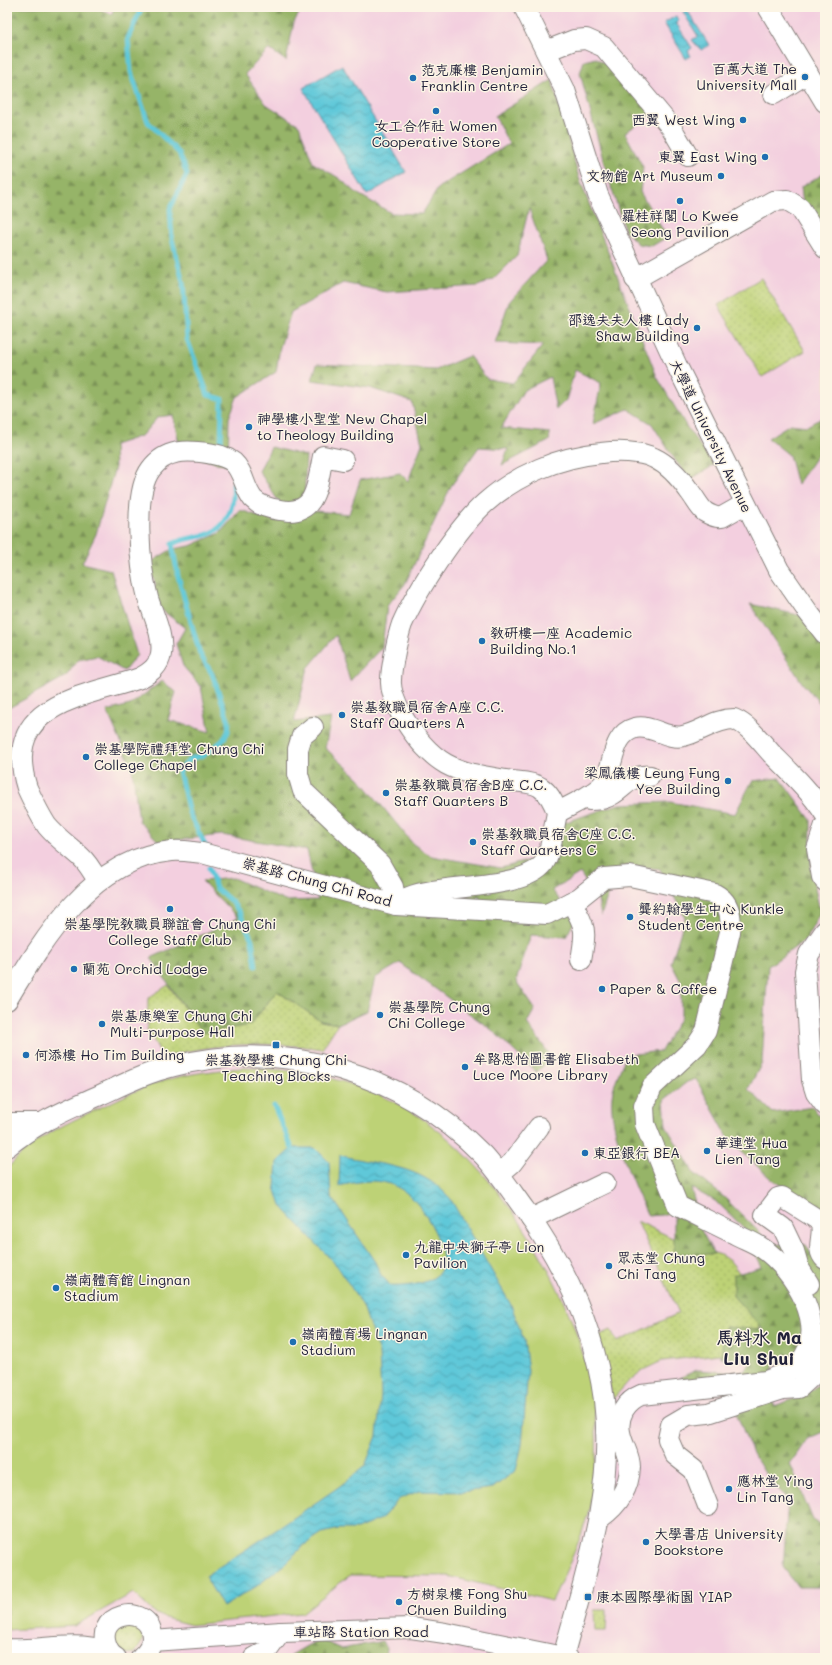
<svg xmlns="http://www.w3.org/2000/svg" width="832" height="1665" viewBox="0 0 832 1665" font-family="Mali,'LXGW WenKai TC',sans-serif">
<defs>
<pattern id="grass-dots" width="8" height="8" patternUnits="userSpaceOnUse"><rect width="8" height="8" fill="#bdd276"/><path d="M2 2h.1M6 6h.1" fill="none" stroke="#a2b467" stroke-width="1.8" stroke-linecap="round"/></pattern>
<pattern id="forest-firs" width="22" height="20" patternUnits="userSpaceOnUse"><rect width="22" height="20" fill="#96b467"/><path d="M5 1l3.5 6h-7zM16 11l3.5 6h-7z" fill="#7a9256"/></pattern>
<pattern id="water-waves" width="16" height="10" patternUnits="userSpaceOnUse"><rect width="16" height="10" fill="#5ec8d9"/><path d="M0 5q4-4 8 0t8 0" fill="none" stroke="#4da2b1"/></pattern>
</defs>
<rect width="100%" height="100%" fill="#fcf5e5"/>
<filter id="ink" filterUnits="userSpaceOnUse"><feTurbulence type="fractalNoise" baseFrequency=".025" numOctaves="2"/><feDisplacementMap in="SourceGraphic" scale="8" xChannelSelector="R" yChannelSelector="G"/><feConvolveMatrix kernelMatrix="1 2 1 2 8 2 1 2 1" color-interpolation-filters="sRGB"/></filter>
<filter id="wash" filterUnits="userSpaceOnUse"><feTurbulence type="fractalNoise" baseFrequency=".012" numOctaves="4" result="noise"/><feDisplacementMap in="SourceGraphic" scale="16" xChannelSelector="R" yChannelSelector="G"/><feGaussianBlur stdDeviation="0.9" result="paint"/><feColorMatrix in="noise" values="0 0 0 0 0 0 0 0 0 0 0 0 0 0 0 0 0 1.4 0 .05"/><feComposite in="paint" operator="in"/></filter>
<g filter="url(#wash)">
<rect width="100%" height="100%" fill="#efdfbe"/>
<rect fill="#f3cfdf" x="7" y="7" width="818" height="1651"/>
<g fill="url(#grass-dots)" stroke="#707a58">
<path d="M761,278L805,351L762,377L718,305Z"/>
<path d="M168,985L202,1033L250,1025L277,991L321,1021L338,1024L322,1049C267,1041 217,1043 163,1057L147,1029L148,998Z"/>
<path d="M637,1221L683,1243L721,1255L731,1262L748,1284L761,1322L758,1335L735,1352L662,1361L643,1370L628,1382L613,1399L598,1336L611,1330L617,1342L679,1313Z"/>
<path d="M594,1610H607L606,1631H595Z"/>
<path d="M138,1624L144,1639L135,1653L124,1654L118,1652L111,1632L113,1627Z"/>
</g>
<g fill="url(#forest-firs)" stroke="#5c6b51">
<path d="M7,7H93L112,14L114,7H303L294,22L286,61L269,49L245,74L266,104L299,125L313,163L339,178L358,194L391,213L422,214L439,187L509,144L495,116L552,80L579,178L657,377L688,429L714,465L691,479L677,463L652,424L628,409L593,424L601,383L575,370L566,400L556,410L550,377L524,390L501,428L550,433L549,441L502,465L508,449L479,447L451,486L405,584L387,606L382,647L350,681L336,635L308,668L294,722L331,718L325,748L359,778L413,844L431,856L501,868L538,858L563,823L619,804L670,802L735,814L752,781L780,778L811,820V869L820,912L806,940L768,966L762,1063L748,1089L773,1113L813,1107L825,1123V1213L797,1197L770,1178L730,1141L696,1079L687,1082L664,1100L666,1126L694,1173L725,1198L771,1244L806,1245L825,1275V1353L788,1355L773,1365L774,1406C791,1400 818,1393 825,1373V1431L807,1439L790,1464L813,1520L825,1527V1587H798L783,1567L788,1500L766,1475L752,1452L725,1385L679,1378L697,1370L742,1373L753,1361L721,1357L725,1327L764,1330L733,1296V1275L762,1267L743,1227L717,1202L691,1188L702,1232L714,1254H674V1214L648,1216C634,1187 605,1121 613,1090C616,1078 622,1066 626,1055L661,1051L681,1017V982L671,963L685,918L660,869L627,865L609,891L601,916L598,900L580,873L552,890L575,920L566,937L531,935L516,981L535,1009L527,1023L552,1058L536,1072L492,1030L400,963L375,978L367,1011L338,1024L321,1021L277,991L250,1025L202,1033L151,958L238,918L202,881L233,878L285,901L318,900L307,850L222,835L159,842L139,821L132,767L107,711L130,705L162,681L176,692L168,720L210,732L201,687L183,666L176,644L185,628L145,597L156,585L148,564L172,549L190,546L220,533L240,510L259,516H274L282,507L259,471L271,447L306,456L304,510L349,514L360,480L400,473L408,481L422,444L412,402L370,388L312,380L317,364L436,370L469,356L487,379L513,383L543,345L495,343L509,302L547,260L529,208L517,256L494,279L478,286L387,292L343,283L291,312L280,347L276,372L237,397L229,418L228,466L181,453L173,415L158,417L141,436L114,445L115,467L96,534L82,563L111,570L137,655L124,671L97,656L78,660L66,676L7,709Z"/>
<path d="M596,58L625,76L651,114L625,133L643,167L640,192L667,237L652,246L638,244L625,231L605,167L580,73L584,61Z"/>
<path d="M825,173V241L803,205L801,187Z"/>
<path d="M825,416V443L797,485L789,455L768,438L790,424L807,426Z"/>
<path d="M750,604L825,621V709L803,684Z"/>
<path d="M319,1639L341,1649L383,1641L386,1647L385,1658H293L291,1655Z"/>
</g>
<path fill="#bdd276" stroke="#707a58" d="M241,1068C296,1068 349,1078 398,1104C447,1130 483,1170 515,1215C570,1295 610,1395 592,1494C586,1532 568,1566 552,1601L448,1576L350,1575L302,1613L191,1625L165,1618L153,1612L133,1593L74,1626L7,1630V1169C31,1140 61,1126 95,1110C112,1102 128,1094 145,1087C176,1075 208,1071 241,1068Z"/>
<g fill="url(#water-waves)" stroke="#40758a">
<path d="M687,10L709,45L701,50L692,40L698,36L683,12Z"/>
<path d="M676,16L679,21L676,23L692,48L688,51L691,56L686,59L664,23Z"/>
<path d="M342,65L406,172L367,195L303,88Z"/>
<path d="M292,1148H315L329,1162L331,1196L375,1262L381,1275L391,1286C405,1287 437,1284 442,1267C448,1249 425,1211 413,1199C407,1192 398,1187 390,1184C373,1178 356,1182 339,1186L340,1155C383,1167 418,1163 450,1198L511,1305L524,1340L528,1371L522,1445L516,1470L493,1488L462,1492L419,1491L399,1499L381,1519L357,1529H339L322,1533L303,1546L286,1563L257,1586L223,1607L205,1576L279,1528L340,1486L365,1466L377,1436L381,1395L379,1353L363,1306L338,1267L281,1206L275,1187L277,1162Z"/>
</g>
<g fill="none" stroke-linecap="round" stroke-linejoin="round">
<g stroke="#5ec8d9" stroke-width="5">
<path d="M142,7L128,38L131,72L148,122L179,153L187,174L170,209L172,239L183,282L187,339L208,395L222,399L221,449"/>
<path d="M206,847L189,813L179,771L190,759L204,755L222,741L228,732L229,721L212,674L200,654L178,576L172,544C184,538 194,538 206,535C229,528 235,504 233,484"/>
<path d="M209,868L216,888L232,902L240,913L252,940L256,966"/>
<path d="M274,1106L292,1148"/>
</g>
</g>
</g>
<g filter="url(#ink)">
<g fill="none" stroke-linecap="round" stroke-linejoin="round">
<g stroke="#88807c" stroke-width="22">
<g id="minor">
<path d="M524,7L565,90L598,195L677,366L779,570L808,612L825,634"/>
<path d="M768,7L825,102"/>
<path d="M546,51L574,40L586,39L604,47L671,127L688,156"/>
<path d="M774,94L808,73"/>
<path d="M635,279L773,201L787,200L800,208L825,248"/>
<path d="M313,727L302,736L298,749V774L303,791L380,864L393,887L396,905L547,914L579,898L604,878L630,876L715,894C730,902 732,917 730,932L706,1031L697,1045L652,1087L644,1106L645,1124L678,1206C697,1215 716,1225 735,1234C744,1239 754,1242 762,1248C794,1269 832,1330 798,1364C789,1372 778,1377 766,1381L641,1395C626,1401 617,1416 620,1432C622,1445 630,1454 630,1467C629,1490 617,1506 600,1518"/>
<path d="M589,800C594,800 600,800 605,798C624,792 628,773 650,776"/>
<path d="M557,813C570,805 598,794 605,781C614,764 612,734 635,728C652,724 667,740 683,736C701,732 715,719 734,719C750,726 761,742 772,754C791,773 811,792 825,814"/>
<path d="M825,825L817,849L822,877L825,881"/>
<path d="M98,881C93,872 88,863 80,856C69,846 57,838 47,826C39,814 33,801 27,788C0,702 86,697 140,678C151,672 159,666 161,654C164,636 153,615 148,598C140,568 132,494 151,469C166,449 186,450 208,453C217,455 226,456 233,462C244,472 244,488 253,499C261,507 270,509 280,510C317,517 317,484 323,456L343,460"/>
<path d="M571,902C587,928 586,931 581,960"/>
<path d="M825,931L809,954L805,971L812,1080L816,1093L825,1105"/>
<path d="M7,1000C44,938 92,858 172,851C182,850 192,852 202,853L396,905C400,902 405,898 409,897C441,883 523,891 544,863C551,853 554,826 557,813C554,802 549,793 540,787C532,782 520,782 512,781C490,777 466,775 446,764C427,753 412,733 401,714C396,704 390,691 391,680C391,668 398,635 402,624C417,590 457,528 485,503C516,475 559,457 601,453C617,451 640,451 654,458C669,465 681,479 690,492C695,498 699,507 705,512C710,515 716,518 722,517L745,504"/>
<path d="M7,1123H39"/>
<path d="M7,1147C35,1123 67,1110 100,1095C124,1084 148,1072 174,1066C285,1038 403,1073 483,1155C499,1172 511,1191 525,1210C565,1266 595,1331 604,1400C615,1489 586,1572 563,1657"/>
<path d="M499,1174L512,1163L539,1127"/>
<path d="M531,1219L605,1183"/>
<path d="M809,1284L799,1268L794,1251L783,1228L765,1215L778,1198L782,1197L820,1221C826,1234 814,1248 825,1259"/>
<path d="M708,1506L694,1470L675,1455L668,1439L671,1425L688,1415L708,1413L783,1389L799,1388L812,1376L821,1338"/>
<path d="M152,1641L281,1632L411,1628L445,1633L568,1658"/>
<path d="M7,1649C39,1652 90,1636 116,1658"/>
<path d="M110,1653C86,1613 151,1600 152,1637C152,1646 147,1653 141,1658"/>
<path d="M254,1658L267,1651L281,1632"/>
</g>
</g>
<use href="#minor" stroke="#fff" stroke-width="20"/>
</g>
</g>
<g fill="#1f6fb2" stroke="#fcf5e5" stroke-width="1.5">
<circle cx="805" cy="77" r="4"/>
<circle cx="413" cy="78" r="4"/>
<circle cx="436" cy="111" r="4"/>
<circle cx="743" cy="120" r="4"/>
<circle cx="765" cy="157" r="4"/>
<circle cx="721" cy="176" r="4"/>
<circle cx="680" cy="201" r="4"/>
<circle cx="697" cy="328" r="4"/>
<circle cx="249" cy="427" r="4"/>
<circle cx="482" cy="641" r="4"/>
<circle cx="342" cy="715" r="4"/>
<circle cx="86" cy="757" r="4"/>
<circle cx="728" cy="781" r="4"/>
<circle cx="386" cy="793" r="4"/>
<circle cx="473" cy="842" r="4"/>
<circle cx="170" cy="909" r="4"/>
<circle cx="630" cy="917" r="4"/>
<circle cx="74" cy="969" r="4"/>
<circle cx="602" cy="989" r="4"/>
<circle cx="380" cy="1015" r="4"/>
<circle cx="102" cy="1024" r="4"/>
<rect x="272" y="1041" width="8" height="8" rx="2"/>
<circle cx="26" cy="1055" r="4"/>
<circle cx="465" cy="1067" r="4"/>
<circle cx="707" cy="1151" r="4"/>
<circle cx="585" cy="1153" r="4"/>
<circle cx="406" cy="1255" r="4"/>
<circle cx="609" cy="1266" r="4"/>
<circle cx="56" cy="1288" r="4"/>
<circle cx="293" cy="1342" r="4"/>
<circle cx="729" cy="1489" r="4"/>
<circle cx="646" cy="1542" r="4"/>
<rect x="584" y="1593" width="8" height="8" rx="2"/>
<circle cx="399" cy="1602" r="4"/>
</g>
<g text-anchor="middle" stroke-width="3" stroke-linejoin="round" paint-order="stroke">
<g font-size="14" fill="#22223b" stroke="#fcf5e5" text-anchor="start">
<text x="797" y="74" text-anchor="end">百萬大道 The<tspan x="797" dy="16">University Mall</tspan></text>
<text x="421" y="75">范克廉樓 Benjamin<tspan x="421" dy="16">Franklin Centre</tspan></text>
<text x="735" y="125" text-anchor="end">西翼 West Wing</text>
<text x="436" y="131" text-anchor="middle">女工合作社 Women<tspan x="436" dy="16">Cooperative Store</tspan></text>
<text x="757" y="162" text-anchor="end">東翼 East Wing</text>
<text x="713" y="181" text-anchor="end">文物館 Art Museum</text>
<text x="680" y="221" text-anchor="middle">羅桂祥閣 Lo Kwee<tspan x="680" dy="16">Seong Pavilion</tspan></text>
<text x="689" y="325" text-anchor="end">邵逸夫夫人樓 Lady<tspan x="689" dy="16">Shaw Building</tspan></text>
<text x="257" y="424">神學樓小聖堂 New Chapel<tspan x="257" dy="16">to Theology Building</tspan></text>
<text x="490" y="638">教研樓一座 Academic<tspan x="490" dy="16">Building No.1</tspan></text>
<text x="350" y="712">崇基教職員宿舍A座 C.C.<tspan x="350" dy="16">Staff Quarters A</tspan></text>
<text x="94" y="754">崇基學院禮拜堂 Chung Chi<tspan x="94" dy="16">College Chapel</tspan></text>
<text x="720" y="778" text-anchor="end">梁鳳儀樓 Leung Fung<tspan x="720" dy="16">Yee Building</tspan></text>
<text x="394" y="790">崇基教職員宿舍B座 C.C.<tspan x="394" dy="16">Staff Quarters B</tspan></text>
<text x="481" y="839">崇基教職員宿舍C座 C.C.<tspan x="481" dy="16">Staff Quarters C</tspan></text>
<text x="638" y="914">龔約翰學生中心 Kunkle<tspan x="638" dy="16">Student Centre</tspan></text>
<text x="170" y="929" text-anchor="middle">崇基學院教職員聯誼會 Chung Chi<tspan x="170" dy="16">College Staff Club</tspan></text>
<text x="82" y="974">蘭苑 Orchid Lodge</text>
<text x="610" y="994">Paper &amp; Coffee</text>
<text x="388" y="1012">崇基學院 Chung<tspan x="388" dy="16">Chi College</tspan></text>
<text x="110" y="1021">崇基康樂室 Chung Chi<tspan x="110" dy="16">Multi-purpose Hall</tspan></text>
<text x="34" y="1060">何添樓 Ho Tim Building</text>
<text x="473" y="1064">牟路思怡圖書館 Elisabeth<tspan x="473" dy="16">Luce Moore Library</tspan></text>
<text x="276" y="1065" text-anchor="middle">崇基教學樓 Chung Chi<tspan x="276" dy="16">Teaching Blocks</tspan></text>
<text x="715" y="1148">華連堂 Hua<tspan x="715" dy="16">Lien Tang</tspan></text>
<text x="593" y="1158">東亞銀行 BEA</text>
<text x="414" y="1252">九龍中央獅子亭 Lion<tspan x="414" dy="16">Pavilion</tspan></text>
<text x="617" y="1263">眾志堂 Chung<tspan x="617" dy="16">Chi Tang</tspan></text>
<text x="64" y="1285">嶺南體育館 Lingnan<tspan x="64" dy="16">Stadium</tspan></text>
<text x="301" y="1339">嶺南體育場 Lingnan<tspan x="301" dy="16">Stadium</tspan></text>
<text x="737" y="1486">應林堂 Ying<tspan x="737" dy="16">Lin Tang</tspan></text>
<text x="654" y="1539">大學書店 University<tspan x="654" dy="16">Bookstore</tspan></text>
<text x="407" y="1599">方樹泉樓 Fong Shu<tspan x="407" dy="16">Chuen Building</tspan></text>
<text x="596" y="1602">康本國際學術園 YIAP</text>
</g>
<g font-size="14" fill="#22223b" stroke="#fcf5e5">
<text transform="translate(711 436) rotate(64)" y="5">大學道 University Avenue</text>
<text transform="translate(317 882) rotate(15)" y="5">崇基路 Chung Chi Road</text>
<text x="361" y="1637">車站路 Station Road</text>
</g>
<g font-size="18" font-weight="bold" fill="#22223b" stroke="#fcf5e5">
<text x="759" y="1344">馬料水 Ma<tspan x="759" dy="21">Liu Shui</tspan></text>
</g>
</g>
<rect width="832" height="1665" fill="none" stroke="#fcf5e5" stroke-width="24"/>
</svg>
